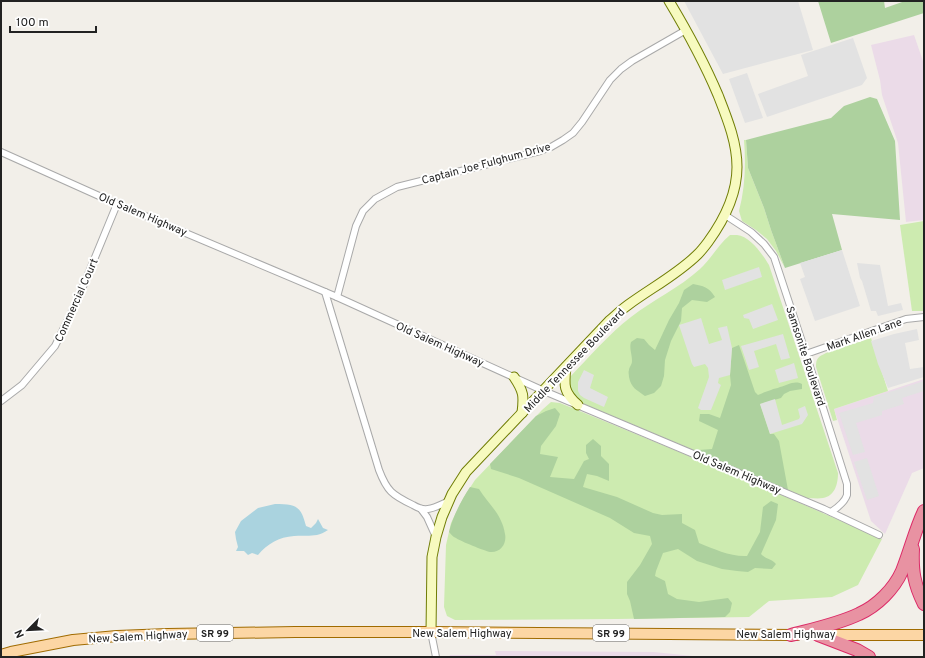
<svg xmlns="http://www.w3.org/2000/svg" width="925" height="658" viewBox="0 0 925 658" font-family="Overpass,sans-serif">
<rect width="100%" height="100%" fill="#f2efe9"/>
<g fill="#ebdbe8">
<path d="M914,35L924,64V220L906,222L898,143L882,95L880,80L871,45Z"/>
<path d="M924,379V468L912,473L885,534L871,521L834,409Z"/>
<path d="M495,651L654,652L702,657H449L450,655H496Z"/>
</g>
<g fill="#cdebb0">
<path d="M744,140H746L748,168L764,208L771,230L785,268L776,251L767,239L756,230L742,221L739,211C745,188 746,165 744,140Z"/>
<path d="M924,221V311H912L900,225Z"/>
<path d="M730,235C733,235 735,235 737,235C750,236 763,255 769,265L838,473C838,484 835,496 823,498C818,499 812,498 807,498L584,404C571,397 567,392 570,377C590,356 609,334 631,317C653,300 679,288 700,269C711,259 718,245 730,235Z"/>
<path d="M871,338L888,391L834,409L837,420L833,421L816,367C816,358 818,357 826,353Z"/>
<path d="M551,402L560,403C669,447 776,492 882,539L858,585L832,597L769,601L749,617L617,619L455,620L447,616L444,607L446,545L451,523L464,497L475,480L542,410Z"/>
</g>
<g fill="#add19e">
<path d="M818,1H884L885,8L905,1H924V13L831,43Z"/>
<path d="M870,97L877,99L895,141L900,220L832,214L842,250L785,268L771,230L764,208L748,168L746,140L831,118L844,106Z"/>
<path d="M693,284C703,286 709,287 715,297L707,302L692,300L682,308L681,321L671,341L665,360L664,376L661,386L654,393L645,396C637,390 631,388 629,377C629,375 628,372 629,370C629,367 632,365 632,361C632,354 629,348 631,342L637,338L644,339L649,345L655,350L669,320L679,303L684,290Z"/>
<path d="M739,345L755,392L758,395C763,393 767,391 771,390C774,388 777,389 780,387C788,385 794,380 802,384V389L790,391L784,394L781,398L760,404L770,434H774L779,441L788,490L698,452L699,450L712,449L718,430L699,421L700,414H709L720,418L731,385L730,375L732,348Z"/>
<path d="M555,408L560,414L556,426L541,446L540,454L558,457L550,477L574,479L584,461L589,459L586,453V445L593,439L601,446V456L609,464V481L597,476L587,474L583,487L617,497L653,513L662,515L682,514V523L695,530L699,543C714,549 731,557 747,556L760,532L763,507L771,501L778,504L776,520L761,554C767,560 771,558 776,564L772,569L755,568L748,572L737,571L722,569L697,561L678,549L663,553L656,571L655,576L665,581L668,594L677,599L699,602L728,598L732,603L730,612L725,617L634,619L630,601L627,594V582L640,565L652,544L650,536L634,533L610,518L519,478L491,469L490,464L536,416L546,411Z"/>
<path d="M470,487L479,489C489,505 502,514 505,534C507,543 501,553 490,552C485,551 460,541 456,538C453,537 451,534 449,532C453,516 461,501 470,487Z"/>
</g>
<g fill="#e2e2e2">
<path d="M684,1H798L813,50L723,74Z"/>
<path d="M853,38L867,78L862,85L767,117L758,94L808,76L801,55Z"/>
<path d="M747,73L763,118L745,123L729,79Z"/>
<path d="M842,250L860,306L815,321L800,279L805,277L800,263Z"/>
<path d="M857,263L880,265L888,306L901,303L903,310L878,316L876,311H871L862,281L860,278Z"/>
<path d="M759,267L762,277L725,290L722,280Z"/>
<path d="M772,304L778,320L753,329L749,319L744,318L743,315Z"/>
<path d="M701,318L709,344L722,340L718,328L727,326L732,348L730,375L719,378L718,383L721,385L711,410H701L698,408L709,377L708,368L705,364L694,367L692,364L679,325Z"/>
<path d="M917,329L919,340L905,343L910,369L924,367V377L888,388L878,364L871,341L894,334Z"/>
<path d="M783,334L790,358L781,360L776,344L754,351L759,367L749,370L741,346Z"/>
<path d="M794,363L798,378L779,383L775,370Z"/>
<path d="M584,370L594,375L590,388L608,397L604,407L584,398L580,395L578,391V382Z"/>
<path d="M924,381V391L902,398L904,404L882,411V415L856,423L865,452L853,455L839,413L873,403L874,397Z"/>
<path d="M775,399L782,425L799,419L800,417L798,409L805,406L808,415L802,424L770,434L760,404Z"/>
<path d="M867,458L879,496L867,500L854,462Z"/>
</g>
<path fill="#aad3df" d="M275,504C296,504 301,506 306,526L311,528L316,523L318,519L323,528L328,530C316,538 308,535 294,536C279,537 267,544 258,555L252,553L248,555L244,551H236L238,547L236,539L235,532L241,521L258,508Z"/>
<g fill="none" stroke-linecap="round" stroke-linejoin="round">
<g stroke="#a9a9a9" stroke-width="8">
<g id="minor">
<path d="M1,152L117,204L337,297L544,391L824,509L879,535"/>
<path d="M725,215L751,232L764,244L774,257L806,354L847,484C847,487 847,492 847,495C845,502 837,508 831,512"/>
<path d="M325,292L379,470C387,491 392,495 413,505C418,508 422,510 428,509C435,508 442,504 449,501"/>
<path d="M337,297L356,226L363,211L375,199L397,187L540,151L551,147L563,140L573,133L582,122L610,80L621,69L632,61L686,30"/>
<path d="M806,354L906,319L924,317"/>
<path d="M1,401L22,385L55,346L77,301L117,204"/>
<path d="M421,509L427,517L436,537"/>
<path d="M431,632L436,657"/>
</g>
</g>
<g stroke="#707d05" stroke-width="11">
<g id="secondary">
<path d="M566,367C564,385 563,392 578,405"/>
<path d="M514,377C524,392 524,396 522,413"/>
<path d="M431,632L432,557L436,537L442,517L452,494L466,472L609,321C615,316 621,310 628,305C651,288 678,274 698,254C702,250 705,246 708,242C724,220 737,195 737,167C737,142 727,118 718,95C704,62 687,31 669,1"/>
</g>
</g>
<g stroke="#a06b00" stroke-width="12">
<g id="primary">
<path d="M821,635H924"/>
<path d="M1,655L11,652L73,640L117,636L168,634L295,632H431L797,635"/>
</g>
</g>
<g stroke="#dc2a67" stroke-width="14">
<g id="motorway">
<path d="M913,549C912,571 914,584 924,604"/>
<path d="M791,635C814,629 838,624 859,614C877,606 894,589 902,571C910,551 915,530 924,511"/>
<path d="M818,635L857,650L869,657"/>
</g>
</g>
<use href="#minor" stroke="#fff" stroke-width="6"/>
<use href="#secondary" stroke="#f7fabf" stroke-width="9"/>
<use href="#primary" stroke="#fcd6a4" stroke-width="10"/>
<use href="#motorway" stroke="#e892a2" stroke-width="12"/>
</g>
<g text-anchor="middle" stroke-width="4" stroke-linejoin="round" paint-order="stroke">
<g fill="#fff" stroke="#646464" stroke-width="1">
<rect x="197" y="625" width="36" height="16" rx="3"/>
<rect x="593" y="625" width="36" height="16" rx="3"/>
</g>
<g font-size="10" font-weight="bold" fill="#222">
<text x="215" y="637">SR 99</text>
<text x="611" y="637">SR 99</text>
</g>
<g font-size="11" fill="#222" stroke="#fff">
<text transform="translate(486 163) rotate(-15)" y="4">Captain Joe Fulghum Drive</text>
<text transform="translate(143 214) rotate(23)" y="4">Old Salem Highway</text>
<text transform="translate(76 300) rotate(-66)" y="4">Commercial Court</text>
<text transform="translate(864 334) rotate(-19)" y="4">Mark Allen Lane</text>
<text transform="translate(440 344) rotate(24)" y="4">Old Salem Highway</text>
<text transform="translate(806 356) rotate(72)" y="4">Samsonite Boulevard</text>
<text transform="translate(574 360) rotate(-46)" y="4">Middle Tennessee Boulevard</text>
<text transform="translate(737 472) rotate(23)" y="4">Old Salem Highway</text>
<text x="462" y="637">New Salem Highway</text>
<text x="786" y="638">New Salem Highway</text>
<text transform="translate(138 636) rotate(-3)" y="4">New Salem Highway</text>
</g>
</g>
<rect width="925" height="658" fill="none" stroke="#222222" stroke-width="4"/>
<g transform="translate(28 630) rotate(246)" stroke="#ffffff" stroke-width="3" paint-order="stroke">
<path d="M0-3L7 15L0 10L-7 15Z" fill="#222222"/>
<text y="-6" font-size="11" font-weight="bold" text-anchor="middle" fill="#222222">N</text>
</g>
<path d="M10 26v6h86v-6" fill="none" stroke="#222222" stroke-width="2"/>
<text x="16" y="26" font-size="12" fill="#222222" stroke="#ffffff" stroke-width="3" paint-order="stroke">100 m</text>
</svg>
